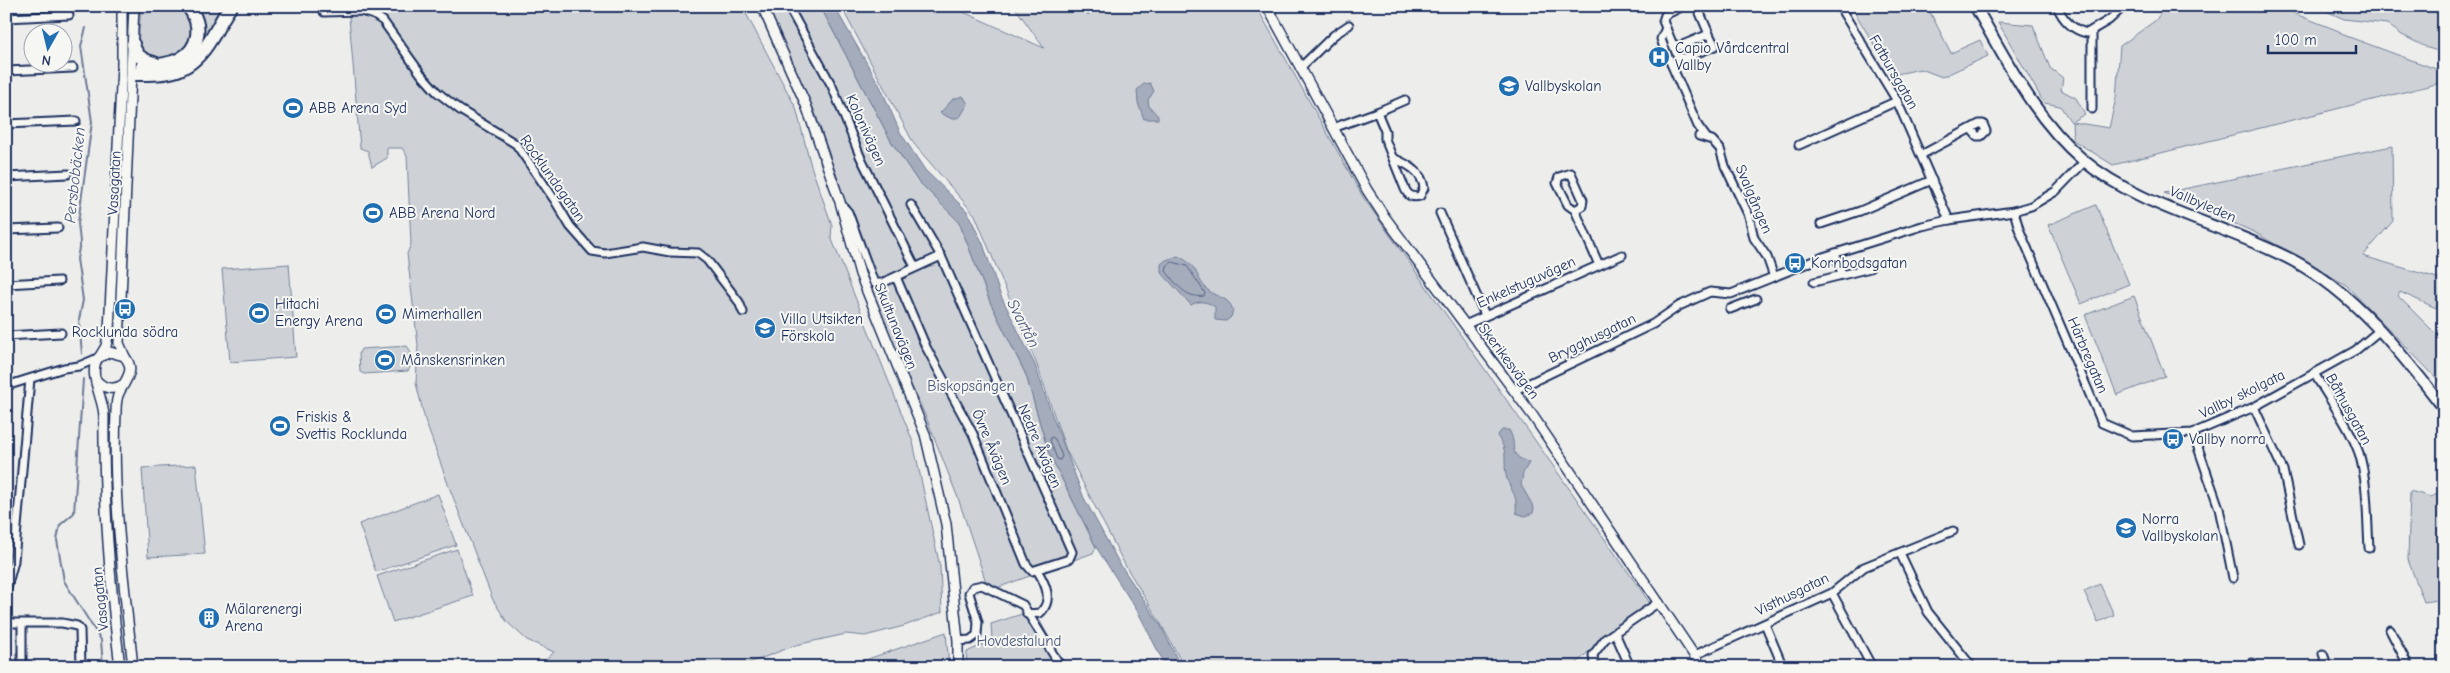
<svg xmlns="http://www.w3.org/2000/svg" width="2450" height="673" viewBox="0 0 2450 673" font-family="'Comic Neue',sans-serif">
<rect width="100%" height="100%" fill="#edeeec"/>
<filter id="ink" filterUnits="userSpaceOnUse"><feTurbulence type="fractalNoise" baseFrequency=".02" numOctaves="2"/><feDisplacementMap in="SourceGraphic" scale="10" xChannelSelector="R" yChannelSelector="G"/><feConvolveMatrix kernelMatrix="1 2 1 2 8 2 1 2 1" color-interpolation-filters="sRGB"/></filter>
<g filter="url(#ink)">
<g fill="#ced2d7" stroke="#74809a">
<path d="M141,6H181C196,18 197,42 180,53C170,60 157,58 146,57L138,46Z"/>
<path d="M196,6H227L202,42C205,28 204,19 196,6Z"/>
<path d="M369,6H742L796,108L811,166L832,225L831,237L913,442L940,567L942,612L904,626L865,636L846,634L796,645L739,667H538L554,652L527,640L507,622L493,600L448,484L425,420L416,383L418,345L407,254L411,244L407,156L402,148H387V158L372,167L368,151L360,148L349,17L357,11L371,13Z"/>
<path d="M766,6H820L891,141L917,180L959,222L990,302L1026,375L1048,451L1096,547L1093,553L994,589L987,585L958,498L926,417L891,341L856,244L844,199L815,112Z"/>
<path d="M857,6H950L1044,48L1014,6H1080L1088,15L1099,6H1256L1363,197L1650,603L1609,631L1573,667H1184L1161,624L1125,565L1066,450L1037,365L975,215L914,144L844,12Z"/>
<path d="M1851,6H1924L1930,12L1951,53L1980,40L1988,56L1942,77L1921,69L1892,75Z"/>
<path d="M2165,6H2275L2339,31L2341,34L2444,72V82L2113,165L2073,140L2072,122L2109,128L2116,98L2120,46L2156,20Z"/>
<path d="M2315,6H2444V53L2428,48L2402,35L2387,24L2344,19Z"/>
<path d="M1998,22L2033,25L2050,68L2063,78L2061,90L2076,98L2085,114L2071,122L2060,106L2044,103Z"/>
<path d="M2392,146L2393,221L2363,256L2444,280L2436,308L2400,292L2398,296L2444,342V386L2346,285L2254,232L2164,193Z"/>
<path d="M2096,205L2129,284L2081,304L2048,225Z"/>
<path d="M289,264L296,357L230,362L222,269Z"/>
<path d="M2134,296L2165,376L2117,395L2085,315Z"/>
<path d="M407,346C412,351 413,366 408,371L364,374L360,372L359,353L361,349Z"/>
<path d="M196,465L205,554L148,557L142,468Z"/>
<path d="M2410,491L2431,497L2444,491V599L2424,602L2408,560Z"/>
<path d="M438,494L456,545L376,572L359,524Z"/>
<path d="M457,549L473,596L393,622L377,576Z"/>
<path d="M2100,584L2114,615L2098,622L2084,591Z"/>
<path d="M1034,610L1065,667H966L967,652L992,640L991,624Z"/>
<path d="M946,632L949,667H823L865,660Z"/>
</g>
<g fill="#a5acbc" stroke="#6e7a96">
<path d="M820,6H834L881,88L900,132L925,170L967,211L983,244L1000,294L1035,365L1052,415L1084,498L1118,561L1161,626L1181,667H1166L1138,612L1096,547L1048,451L1026,375L990,302L959,222L917,180L891,141Z"/>
<path d="M1150,83L1154,91L1148,100L1149,106L1158,116V119H1144L1138,103L1137,90L1144,84Z"/>
<path d="M963,96L968,104L960,117L952,119L940,113L953,99Z"/>
<path d="M1178,256C1201,267 1194,278 1209,291C1219,299 1228,296 1233,310L1231,317L1226,321L1215,320V307C1207,301 1199,300 1191,305L1161,272V264L1166,260Z"/>
<path d="M1502,430H1509C1519,447 1505,453 1529,463L1523,473L1521,485L1534,508L1533,513L1525,516L1516,513C1517,492 1513,496 1507,479C1502,462 1510,452 1497,436Z"/>
</g>
<g fill="none" stroke-linecap="round" stroke-linejoin="round">
<g stroke="#526184" stroke-width="1">
<path d="M1173,262L1187,266L1205,293L1204,296C1186,299 1176,284 1166,271L1167,266Z"/>
<path d="M1052,437L1055,439L1062,456L1060,460L1057,459L1050,440Z"/>
</g>
<g stroke="#6e7a96" stroke-width="2">
<path d="M82,354L79,320L83,300L77,259L80,242L78,223L92,122L81,46L86,28"/>
<path d="M83,379L74,513L60,525L57,540L64,581L101,640L103,667"/>
</g>
<g stroke="#1b2f5e" stroke-width="11">
<g id="minor">
<path d="M788,6L832,86L860,156L915,267"/>
<path d="M1683,6L1665,15L1663,21L1678,57L1685,58L1715,46L1709,34"/>
<path d="M1839,6L1897,101L1949,220"/>
<path d="M2057,6C2063,20 2073,30 2087,33L2109,20L2124,6"/>
<path d="M324,12L361,11L374,15L383,21L421,74L437,92L460,110L516,144L554,199L570,226L592,251L605,253L643,247L670,252L698,253L707,260L739,302L743,312"/>
<path d="M6,18L69,15"/>
<path d="M1666,28L1661,39L1663,45L1698,126L1706,137"/>
<path d="M1672,44L1680,46L1709,34L1697,6"/>
<path d="M1300,68L1334,35L1349,25"/>
<path d="M6,71L73,68"/>
<path d="M2092,109V32"/>
<path d="M1377,112L1405,100"/>
<path d="M6,124L76,121"/>
<path d="M1333,128L1377,112L1385,131V139L1405,189C1408,196 1413,198 1420,196L1424,188C1422,171 1407,164 1393,158"/>
<path d="M1699,136L1712,140L1720,149L1725,166L1749,216L1754,238L1767,257L1774,277"/>
<path d="M1799,145L1897,101"/>
<path d="M1921,155L1979,124H1983L1986,131L1981,136H1977L1971,129"/>
<path d="M6,177L68,174"/>
<path d="M841,204L848,212L874,283H882L941,256"/>
<path d="M1575,210L1582,206L1583,200L1571,173L1559,177L1557,183L1568,205L1575,210L1599,265"/>
<path d="M2014,211L2019,229L2102,423L2132,436L2193,433L2254,407L2356,350L2380,330"/>
<path d="M1440,213L1485,315"/>
<path d="M1821,224L1860,211L1932,180"/>
<path d="M6,230L58,228"/>
<path d="M1835,253L1842,274"/>
<path d="M896,277L926,347L973,434L1026,564L1032,571L1069,559L1072,552L941,256L911,205"/>
<path d="M1814,282L1870,268"/>
<path d="M6,284L59,281"/>
<path d="M1730,309L1756,299"/>
<path d="M1465,325L1622,255"/>
<path d="M6,336L61,333"/>
<path d="M2314,373C2329,399 2349,425 2359,453C2368,482 2367,518 2369,548"/>
<path d="M6,386L64,368L79,366L98,358"/>
<path d="M1515,390L1653,324L1679,306L1710,292L1731,294L1823,257L1922,226L1949,220L2014,211L2031,206L2056,191L2085,161"/>
<path d="M2254,407L2283,470L2299,545"/>
<path d="M2193,433L2219,508L2233,578"/>
<path d="M1900,553L1928,612L1972,667"/>
<path d="M6,591L14,561L30,379"/>
<path d="M1832,593L1872,667"/>
<path d="M1027,614L1040,613C1054,600 1045,583 1037,570"/>
<path d="M6,623H62L77,626L80,630L81,667"/>
<path d="M1765,624L1783,667"/>
<path d="M2390,630L2409,667"/>
<path d="M1615,633L1630,667"/>
<path d="M958,641L970,640L977,635L978,622L969,593L973,587L982,585L1023,605L1061,667"/>
<path d="M2323,654L2328,667"/>
<path d="M1695,655L1832,593L1864,567L1953,531"/>
<path d="M2252,663L2253,667"/>
<path d="M22,667V624"/>
<path d="M1592,667L1594,664L1593,655L1605,639L1659,602"/>
</g>
</g>
<g stroke="#1b2f5e" stroke-width="12">
<g id="tertiary">
<path d="M762,6L806,105L840,202L860,274L925,434L946,524L958,641V667"/>
<path d="M1267,6L1367,190L1384,216L1533,416L1702,667"/>
<path d="M100,356L106,346L109,331L122,65V6"/>
<path d="M125,357L119,343L134,6"/>
<path d="M96,380C104,389 114,391 124,384"/>
<path d="M120,667C110,584 103,500 104,417C104,398 87,374 98,358L110,352L124,356C137,370 125,380 119,393C116,399 116,406 116,412C112,497 124,582 133,667"/>
</g>
</g>
<g stroke="#1b2f5e" stroke-width="14">
<path id="secondary" d="M1975,6C2007,61 2034,118 2083,160C2138,207 2229,226 2294,261C2356,294 2401,353 2444,408"/>
</g>
<g stroke="#1b2f5e" stroke-width="16">
<g id="motorway">
<path d="M133,44C136,56 142,60 154,63"/>
<path d="M143,66C165,66 193,62 197,36C199,25 195,15 188,6"/>
<path d="M133,74C171,74 190,74 211,39C218,28 223,16 231,6"/>
</g>
</g>
<use href="#minor" stroke="#f6f6f2" stroke-width="7"/>
<use href="#tertiary" stroke="#f6f6f2" stroke-width="9"/>
<use href="#secondary" stroke="#f6f6f2" stroke-width="10"/>
<use href="#motorway" stroke="#f6f6f2" stroke-width="12"/>
</g>
</g>
<defs>
<g id="hospital-disc" transform="scale(1.125)"><circle r="9.5" fill="#1f6fb2" stroke="#f6f6f2"/><path d="M-5-5h3v3.5h4V-5h3V5h-3V1.5h-4V5h-3Z" fill="#fff"/></g>
<g id="school-disc" transform="scale(1.125)"><circle r="9.5" fill="#1f6fb2" stroke="#f6f6f2"/><path d="M0-5L7-2L0 1L-7-2ZM-4 1L0 2.5L4 1V4Q0 6-4 4Z" fill="#fff"/></g>
<g id="stadium-disc" transform="scale(1.125)"><circle r="9.5" fill="#1f6fb2" stroke="#f6f6f2"/><path d="M0-5a6.5 5 0 1 0 0 10a6.5 5 0 1 0 0-10ZM-3.5-1.8h7v3.6h-7Z" fill="#fff"/></g>
<g id="bus-disc" transform="scale(1.125)"><circle r="9.5" fill="#1f6fb2" stroke="#f6f6f2"/><path d="M-5-6H5V4H4V6H2V4H-2V6H-4V4H-5ZM-3.5-4V0h7V-4ZM-3.5 1.2v1.5H-2V1.2ZM2 1.2v1.5H3.5V1.2Z" fill="#fff"/></g>
<g id="building-disc" transform="scale(1.125)"><circle r="9.5" fill="#1f6fb2" stroke="#f6f6f2"/><path d="M-4-6H4V6H1V3H-1V6H-4ZM-2.5-4.3h1.7v1.8h-1.7ZM.8-4.3h1.7v1.8H.8ZM-2.5-1h1.7V.8h-1.7ZM.8-1h1.7V.8H.8Z" fill="#fff"/></g>
</defs>
<g fill-rule="evenodd">
<use href="#hospital-disc" x="1659" y="57"/>
<use href="#school-disc" x="1509" y="86"/>
<use href="#stadium-disc" x="293" y="108"/>
<use href="#stadium-disc" x="373" y="213"/>
<use href="#bus-disc" x="1795" y="263"/>
<use href="#bus-disc" x="125" y="309"/>
<use href="#stadium-disc" x="259" y="313"/>
<use href="#stadium-disc" x="386" y="314"/>
<use href="#school-disc" x="765" y="328"/>
<use href="#stadium-disc" x="385" y="360"/>
<use href="#stadium-disc" x="280" y="426"/>
<use href="#bus-disc" x="2173" y="439"/>
<use href="#school-disc" x="2126" y="528"/>
<use href="#building-disc" x="209" y="618"/>
</g>
<g text-anchor="middle" stroke-width="4" stroke-linejoin="round" paint-order="stroke">
<g font-size="15" fill="#1b2f5e" stroke="#f6f6f2" text-anchor="start">
<text x="1675" y="53">Capio Vårdcentral<tspan x="1675" dy="17">Vallby</tspan></text>
<text x="1525" y="91">Vallbyskolan</text>
<text x="309" y="113">ABB Arena Syd</text>
<text x="389" y="218">ABB Arena Nord</text>
<text x="1811" y="268">Kornbodsgatan</text>
<text x="275" y="309">Hitachi<tspan x="275" dy="17">Energy Arena</tspan></text>
<text x="402" y="319">Mimerhallen</text>
<text x="781" y="324">Villa Utsikten<tspan x="781" dy="17">Förskola</tspan></text>
<text x="125" y="337" text-anchor="middle">Rocklunda södra</text>
<text x="401" y="365">Månskensrinken</text>
<text x="296" y="422">Friskis &amp;<tspan x="296" dy="17">Svettis Rocklunda</tspan></text>
<text x="2189" y="444">Vallby norra</text>
<text x="2142" y="524">Norra<tspan x="2142" dy="17">Vallbyskolan</tspan></text>
<text x="225" y="614">Mälarenergi<tspan x="225" dy="17">Arena</tspan></text>
</g>
<g font-size="15" fill="#1b2f5e" stroke="#f6f6f2">
<text transform="translate(1894 72) rotate(60)" y="5">Fatbursgatan</text>
<text transform="translate(866 130) rotate(66)" y="5">Kolonivägen</text>
<text transform="translate(553 178) rotate(55)" y="5">Rocklundagatan</text>
<text transform="translate(114 183) rotate(-87)" y="5">Vasagatan</text>
<text transform="translate(1754 199) rotate(67)" y="5">Svalgången</text>
<text transform="translate(2203 204) rotate(23)" y="5">Vallbyleden</text>
<text transform="translate(1526 282) rotate(-24)" y="5">Enkelstuguvägen</text>
<text transform="translate(896 326) rotate(68)" y="5">Skultunavägen</text>
<text transform="translate(1592 338) rotate(-26)" y="5">Brygghusgatan</text>
<text transform="translate(2088 355) rotate(67)" y="5">Härbregatan</text>
<text transform="translate(1509 361) rotate(53)" y="5">Skerikesvägen</text>
<text transform="translate(2242 394) rotate(-26)" y="5">Vallby skolgata</text>
<text transform="translate(2349 409) rotate(61)" y="5">Båthusgatan</text>
<text transform="translate(1040 446) rotate(67)" y="5">Nedre Åvägen</text>
<text transform="translate(992 447) rotate(67)" y="5">Övre Åvägen</text>
<text transform="translate(1792 594) rotate(-26)" y="5">Visthusgatan</text>
<text transform="translate(100 599) rotate(-96)" y="5">Vasagatan</text>
</g>
<g font-size="15" fill="#48587c" stroke="#f6f6f2">
<text x="971" y="391">Biskopsängen</text>
<text x="1019" y="646">Hovdestalund</text>
</g>
<g font-size="16" font-style="italic" fill="#44547a" stroke="#f6f6f2">
<text transform="translate(74 175) rotate(-84)" y="6">Persbobäcken</text>
<text transform="translate(1024 323) rotate(63)" y="6">Svartån</text>
</g>
</g>
<rect width="2450" height="673" fill="none" stroke="#f6f6f2" stroke-width="25"/>
<rect x="12" y="12" width="2425" height="648" fill="none" stroke="#1b2f5e" stroke-width="2" filter="url(#ink)"/>
<g transform="translate(48 48) rotate(188)"><circle r="24" fill="#f6f6f2" stroke="#9ea6b7"/>
<path d="M0-4L9 19L0 12L-9 19Z" fill="#1f6fb2"/>
<text y="-8" font-size="14" font-weight="bold" text-anchor="middle" fill="#1b2f5e">N</text>
</g>
<path d="M2268 45v8h88v-8" fill="none" stroke="#1b2f5e" stroke-width="2.5"/>
<text x="2275" y="45" font-size="15" fill="#1b2f5e" stroke="#f6f6f2" stroke-width="4" paint-order="stroke">100 m</text>
</svg>
